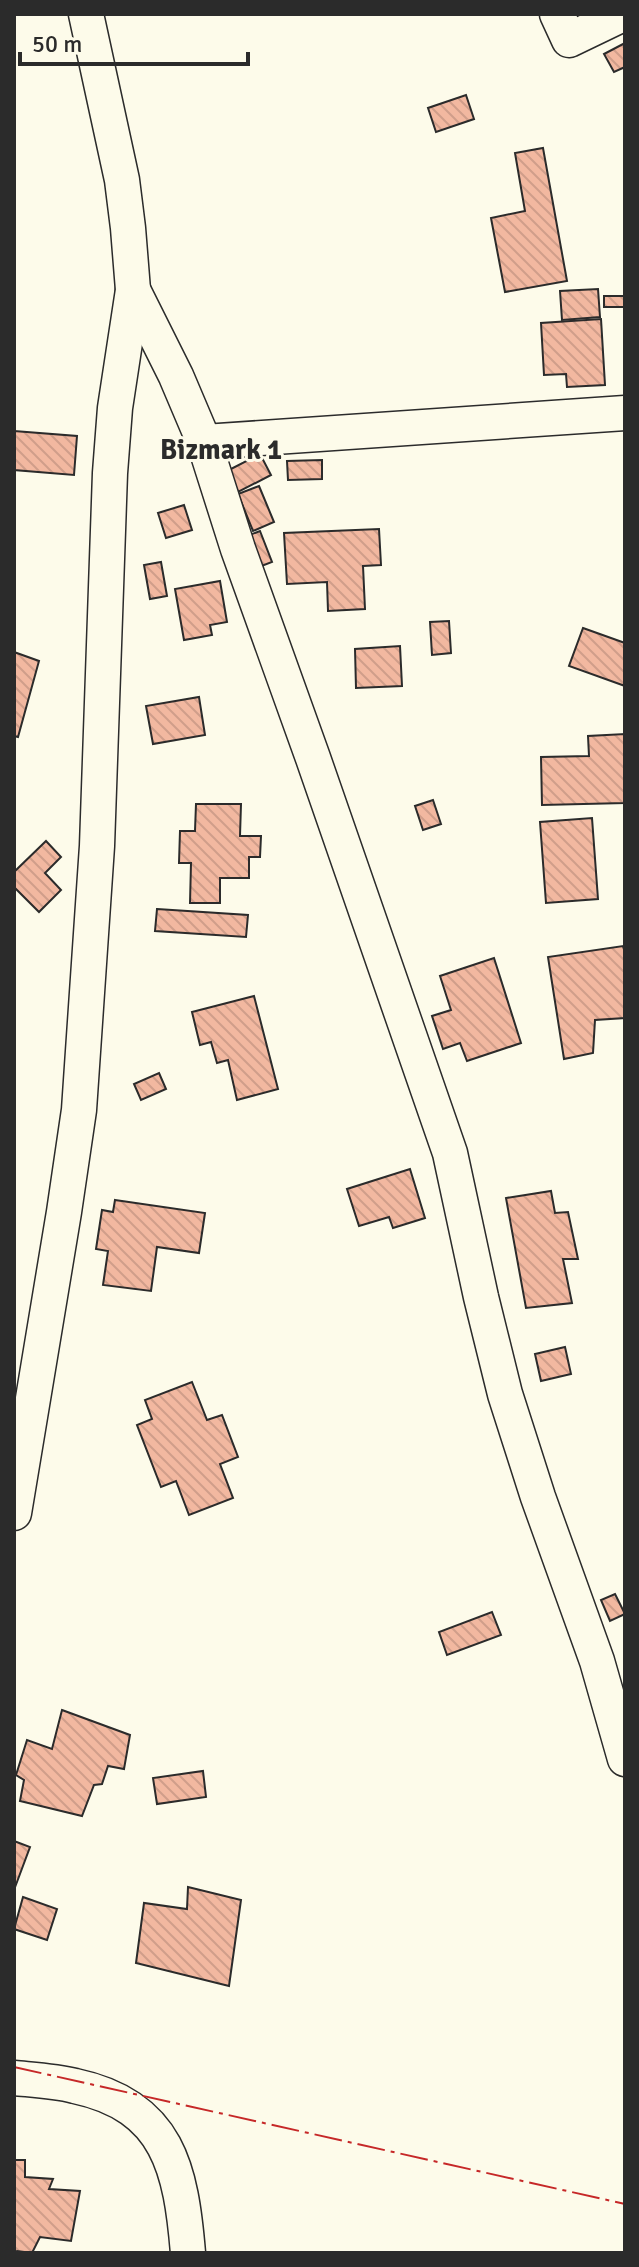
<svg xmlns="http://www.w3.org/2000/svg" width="639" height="2267" viewBox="0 0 639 2267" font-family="Signika,sans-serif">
<defs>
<pattern id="building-back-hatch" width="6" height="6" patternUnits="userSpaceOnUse" patternTransform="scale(2)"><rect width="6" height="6" fill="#f2b8a0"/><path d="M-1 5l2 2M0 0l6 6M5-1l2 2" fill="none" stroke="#d09e8a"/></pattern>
</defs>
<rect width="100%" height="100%" fill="#fdfbea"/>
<g fill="url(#building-back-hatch)" stroke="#2b2b2b" stroke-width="2">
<path d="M625,43V67L614,72L604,54Z"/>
<path d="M466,95L474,119L436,132L428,108Z"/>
<path d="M543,148L567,281L505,292L491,218L525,211L515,153Z"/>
<path d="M598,289L600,317L562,320L560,291Z"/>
<rect x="604" y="296" width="21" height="11"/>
<path d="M601,319L605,385L567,387L566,374L544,375L541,323Z"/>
<path d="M14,431L77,436L74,475L14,470Z"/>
<path d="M260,454L271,475L238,492L227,471Z"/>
<path d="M322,460V479L288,480L287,461Z"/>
<path d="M259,486L274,522L253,531L238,494Z"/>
<path d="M184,505L192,530L166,538L158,513Z"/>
<path d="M379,529L381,565L363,566L365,609L328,611L327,582L287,584L284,533Z"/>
<path d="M260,531L272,562L259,567L247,536Z"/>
<path d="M161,562L167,596L150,599L144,565Z"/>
<path d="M220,581L227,622L210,625L212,635L184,640L175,589Z"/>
<path d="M449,621L451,653L432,655L430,622Z"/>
<path d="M583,628L625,643V686L569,666Z"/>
<path d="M400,646L402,686L356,688L355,649Z"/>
<path d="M14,652L39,661L18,737L14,736Z"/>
<path d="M199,697L205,735L153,744L146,706Z"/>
<path d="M625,734V803L542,805L541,757L589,756L588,736Z"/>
<path d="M433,800L441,824L423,830L415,806Z"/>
<path d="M196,804H241L240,836H261L260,857H249V878H220V903H190L191,863H179L180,831H195Z"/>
<path d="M592,818L598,899L546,903L540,822Z"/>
<path d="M46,841L61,857L45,873L61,890L39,912L14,887V872Z"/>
<path d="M157,909L248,915L246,937L155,931Z"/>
<path d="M623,946L625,953V1018L595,1020L593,1053L564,1059L548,957Z"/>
<path d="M494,958L521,1043L467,1061L460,1043L443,1049L432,1016L451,1010L440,976Z"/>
<path d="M254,996L278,1089L237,1100L228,1060L217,1063L211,1042L200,1045L192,1012Z"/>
<path d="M159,1073L166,1089L141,1100L134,1084Z"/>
<path d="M410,1169L425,1218L393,1228L389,1217L359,1226L347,1189Z"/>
<path d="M551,1191L555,1213L568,1212L578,1259H563L572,1303L526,1308L506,1198Z"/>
<path d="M115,1200L205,1213L199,1253L157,1247L151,1291L103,1285L108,1251L96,1249L102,1210L113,1212Z"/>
<path d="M565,1347L571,1374L541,1381L535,1354Z"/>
<path d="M192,1382L207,1420L222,1415L238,1457L220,1464L233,1498L189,1515L176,1481L161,1487L137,1425L152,1419L145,1400Z"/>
<path d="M615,1594L625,1614L610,1621L601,1600Z"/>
<path d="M492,1612L501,1635L447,1655L439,1632Z"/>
<path d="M62,1710L130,1735L124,1769L108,1766L102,1784L94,1785L82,1816L20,1801L24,1780L16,1775L27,1740L52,1749Z"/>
<path d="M203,1771L206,1797L157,1804L153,1778Z"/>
<path d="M14,1841L30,1847L14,1890Z"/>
<path d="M188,1887L241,1900L229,1986L136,1963L144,1903L187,1909Z"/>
<path d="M23,1897L57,1909L47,1940L14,1929Z"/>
<path d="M14,2160H25V2177L53,2179L49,2189L80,2191L71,2241L40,2237L32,2253L17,2251L14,2253Z"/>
</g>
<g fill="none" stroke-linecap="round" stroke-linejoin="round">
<g stroke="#2b2b2b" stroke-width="37">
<g id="minor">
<path d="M557,14L569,40L623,14"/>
<path d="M133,290L176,376L204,442L238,549L313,758L450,1153L481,1297L505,1394L538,1497L597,1661L625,1759"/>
<path d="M204,442L625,413"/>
<path d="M14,1513L64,1212L79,1110L97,846L110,473L115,408L133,290L128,228L122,180L86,14"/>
<path d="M14,2078C34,2080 55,2081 75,2086C169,2106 181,2170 188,2253"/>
</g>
</g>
<use href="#minor" stroke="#fdfbea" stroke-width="34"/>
<path stroke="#c62828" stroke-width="2" stroke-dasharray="28 6 4 6" stroke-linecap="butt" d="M14,2067L625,2204"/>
</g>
<g text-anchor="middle" stroke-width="6" stroke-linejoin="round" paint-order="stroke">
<g font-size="28" font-weight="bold" fill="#2b2b2b" stroke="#fdfbea">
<text x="221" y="459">Bizmark 1</text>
</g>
</g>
<rect width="639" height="2267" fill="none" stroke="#2b2b2b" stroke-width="32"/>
<path d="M20 52v12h228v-12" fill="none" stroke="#2b2b2b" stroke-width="4"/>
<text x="32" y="52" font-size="24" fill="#2b2b2b" stroke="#fdfbea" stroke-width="6" paint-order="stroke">50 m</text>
</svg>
